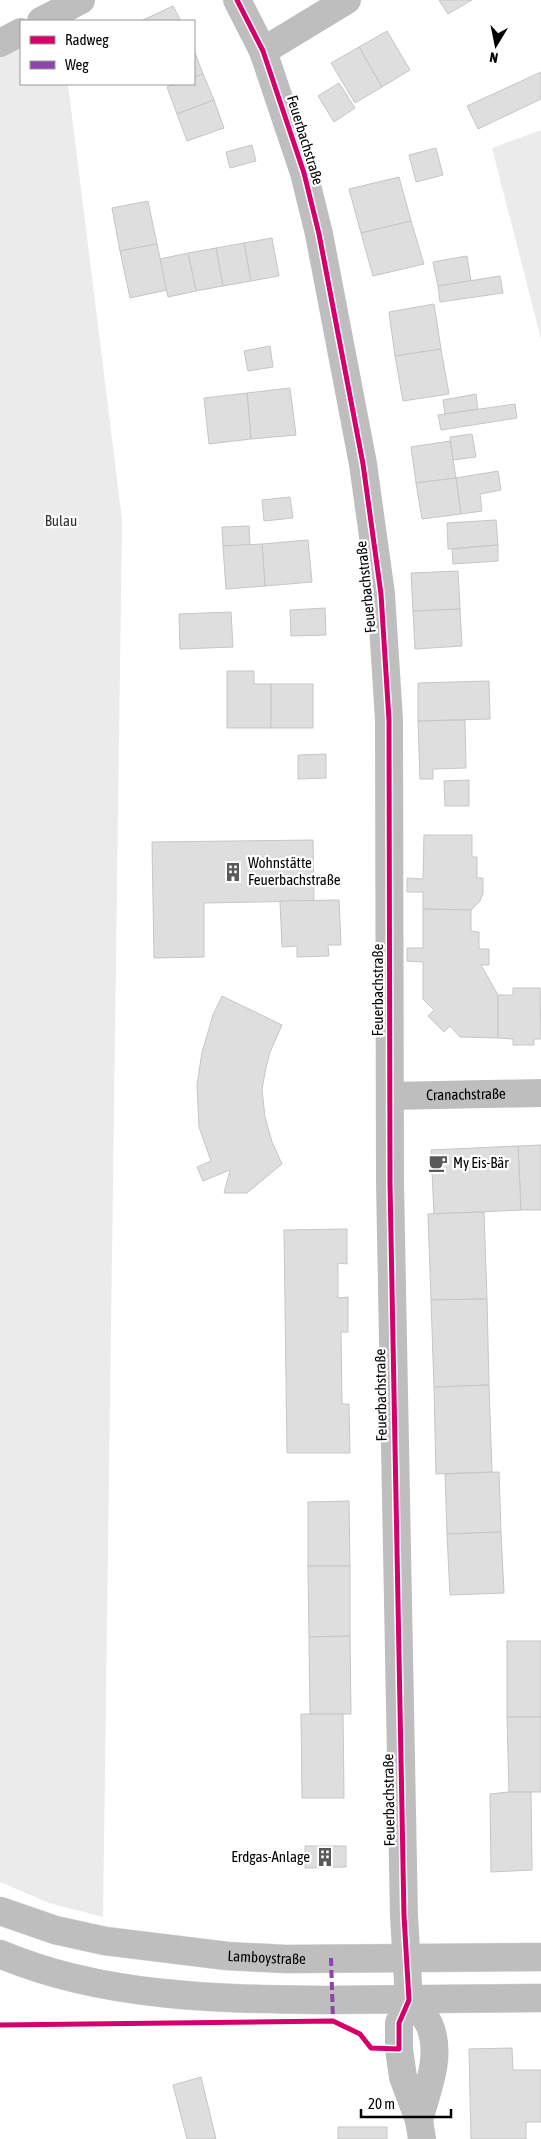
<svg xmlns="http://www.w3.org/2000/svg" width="541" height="2139" viewBox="0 0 541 2139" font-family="'Asap Condensed',sans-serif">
<rect width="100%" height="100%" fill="#fff"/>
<g fill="#ebebeb">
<path d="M21,41V84H68L122,520L103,1917L49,1903L0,1882V51Z"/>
<path d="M541,130V339L492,148Z"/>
</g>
<g fill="#dedede" stroke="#c6c6c6">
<path d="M439,0H472L448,14Z"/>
<path d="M173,6L180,19L174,21H141Z"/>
<path d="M387,31L410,70L382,87L359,47Z"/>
<path d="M359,47L382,87L355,103L331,63Z"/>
<path d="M194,50L203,74L194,77Z"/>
<path d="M541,72V99L478,129L467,106Z"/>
<path d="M203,74L214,100L177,114L167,87L176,84H194V77Z"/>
<path d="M339,83L355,108L334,122L318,96Z"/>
<path d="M214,100L224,128L187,141L177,114Z"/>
<path d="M252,145L256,161L230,168L226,152Z"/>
<path d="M436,148L443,175L416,182L409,155Z"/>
<path d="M399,177L411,221L361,233L349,189Z"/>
<path d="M148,201L157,244L120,251L112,208Z"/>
<path d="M411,221L424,264L373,276L361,233Z"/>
<path d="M272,238L279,276L251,281L244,243Z"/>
<path d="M244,243L251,281L223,286L216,248Z"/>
<path d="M157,244L167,290L130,298L120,251Z"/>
<path d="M216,248L223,286L196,291L188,253Z"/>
<path d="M188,253L196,291L168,297L160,259Z"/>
<path d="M467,256L471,281L438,286L433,262Z"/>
<path d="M500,276L503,293L440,302L438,286Z"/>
<path d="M434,304L441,349L395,356L389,312Z"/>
<path d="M270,346L273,367L248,371L244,351Z"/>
<path d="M441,349L449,394L403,401L395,356Z"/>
<path d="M290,388L296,435L251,439L247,393Z"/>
<path d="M247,393L251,439L209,444L204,398Z"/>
<path d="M476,394L478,409L445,414L443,400Z"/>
<path d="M515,404L517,418L441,430L438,415Z"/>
<path d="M472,434L476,457L453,460L450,437Z"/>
<path d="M450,441L456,478L416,483L411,447Z"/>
<path d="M498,471L501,490L480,494L482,511L461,514L456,478Z"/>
<path d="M456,478L461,514L422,519L416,483Z"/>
<path d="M290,497L293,518L264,521L262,500Z"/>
<path d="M496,520L498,545L448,549L447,523Z"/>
<path d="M249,526L250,545L223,546L222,527Z"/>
<path d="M308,540L312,582L265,586L262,544Z"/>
<path d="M262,544L265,586L226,589L223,546Z"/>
<path d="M498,545V561L453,564L452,549Z"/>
<path d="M458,571L460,609L413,611L411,573Z"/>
<path d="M325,608L326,635L291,636L290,610Z"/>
<path d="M460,609L462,646L415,649L413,611Z"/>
<path d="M231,612L233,647L180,649L179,614Z"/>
<path d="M227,671H254V684H271V728H227Z"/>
<path d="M489,681L490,719L418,721V683Z"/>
<rect x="271" y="684" width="42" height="44"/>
<path d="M465,720L466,768L433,769V779H420L418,721Z"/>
<path d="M326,754V778L298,779V755Z"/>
<path d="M469,780V806H445L444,781Z"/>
<path d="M424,835H472V857H477V878H483V893L480,901L471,910L423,909V892H407V878L423,879Z"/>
<path d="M313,840L314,901L204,903V957L154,958L152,842Z"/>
<path d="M339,900L341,945H328L329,956L297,957V946L282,947L280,901Z"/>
<path d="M423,909L471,910V931L479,932V949H489V965H481L498,995V1038L460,1037L450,1026L444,1032L428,1016L434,1010L423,999V962L407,961V948H423Z"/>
<path d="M513,988H540L541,1039H534V1045H513V1039L498,1038V995H513Z"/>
<path d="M222,996L282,1025L270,1052L265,1072L262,1090L265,1117L272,1142L282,1164L247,1193H224L230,1170L203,1181L197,1167L211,1161L199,1127L197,1085L202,1052L213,1015Z"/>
<path d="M541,1145V1210H521L518,1146Z"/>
<path d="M518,1146L521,1210L434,1214L431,1150Z"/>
<path d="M484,1212L487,1299L431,1300L428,1214Z"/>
<path d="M347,1229V1264L338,1263V1298L348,1297V1332H341L342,1404H349L350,1453H287L284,1230Z"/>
<path d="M487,1299L489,1385L434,1387L431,1300Z"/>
<path d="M489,1385L492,1472L436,1474L434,1387Z"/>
<path d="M499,1472L501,1532L447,1534L445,1474Z"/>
<path d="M349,1501L350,1566H308V1502Z"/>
<path d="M501,1532L504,1593L450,1595L447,1534Z"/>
<path d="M308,1566H350V1636L309,1637Z"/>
<path d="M350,1636L351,1714H310L309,1637Z"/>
<rect x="507" y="1641" width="34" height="76"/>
<path d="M301,1714H343L344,1798H302Z"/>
<path d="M507,1717H541V1792H509Z"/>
<path d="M509,1792H531L532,1870L491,1872L490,1794Z"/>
<path d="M305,1846H346V1867L305,1868Z"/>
<path d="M512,2048L513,2070H541V2122H526V2139H471L469,2049Z"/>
<path d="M201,2077L216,2139H187L173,2085Z"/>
<rect x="338" y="2127" width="49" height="12"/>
</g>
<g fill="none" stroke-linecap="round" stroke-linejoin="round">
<g stroke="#dbdbdb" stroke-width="29">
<g id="major">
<path id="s2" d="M0,1911L55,1930L105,1941L227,1956L286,1959L541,1957"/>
<path d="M0,1954C101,1997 217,1999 325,2000C397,2000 469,1999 541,1998"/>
</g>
</g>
<g stroke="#b9b9b9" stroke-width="3" stroke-dasharray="1 2.5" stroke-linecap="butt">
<path d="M0,2025L152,2023"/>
<path d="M353,2031L360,2034L368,2045"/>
</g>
<g stroke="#bebebe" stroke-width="28">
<path d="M237,0L263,51L304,173L319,234L363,464L381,594L389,720L390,1183L404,1916L409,2000L399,2023V2049L403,2077L419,2120L422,2139"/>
<path d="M41,21L81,0"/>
<path d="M0,43L21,32"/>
<path d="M263,51L347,0"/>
<path id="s1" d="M391,1096L541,1093"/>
<path d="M409,2000C415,2007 425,2015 429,2024C443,2055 427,2090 419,2120"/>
</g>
<use href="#major" stroke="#bebebe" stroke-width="28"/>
<path stroke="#8e44ad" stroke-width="4" stroke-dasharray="8 4" stroke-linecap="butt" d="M331,1958L333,2021"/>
<g stroke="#fff" stroke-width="8">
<path id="cycleway" d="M0,2025L333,2021L360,2034L371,2048L399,2049V2023L409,2000L404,1916L390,1183L389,720L381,594L363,464L319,234L304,173L263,51L237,0"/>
</g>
<use href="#cycleway" stroke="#d6006c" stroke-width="5"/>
</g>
<defs>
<g id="building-bare" transform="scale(1.5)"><path d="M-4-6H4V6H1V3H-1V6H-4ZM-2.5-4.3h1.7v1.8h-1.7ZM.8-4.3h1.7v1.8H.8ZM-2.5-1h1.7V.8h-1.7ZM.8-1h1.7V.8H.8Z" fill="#595959" stroke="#fff" stroke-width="2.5" paint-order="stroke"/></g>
<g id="cafe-bare" transform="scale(1.5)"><path d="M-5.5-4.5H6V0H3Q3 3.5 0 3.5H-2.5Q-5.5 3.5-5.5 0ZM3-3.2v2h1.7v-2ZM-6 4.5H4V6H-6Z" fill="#595959" stroke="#fff" stroke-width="2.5" paint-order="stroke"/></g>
</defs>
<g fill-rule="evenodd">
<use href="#building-bare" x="233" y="872"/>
<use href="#cafe-bare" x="438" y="1163"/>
<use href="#building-bare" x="325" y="1857"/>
</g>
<g text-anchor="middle" stroke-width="4.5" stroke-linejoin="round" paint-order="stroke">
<g font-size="15" fill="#000" stroke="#fff">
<text transform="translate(305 140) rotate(73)" y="5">Feuerbachstraße</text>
<text transform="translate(366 587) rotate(-96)" y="5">Feuerbachstraße</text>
<text transform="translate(378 990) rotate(-90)" y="5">Feuerbachstraße</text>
<text dy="5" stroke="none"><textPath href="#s1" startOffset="75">Cranachstraße</textPath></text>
<text transform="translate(381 1395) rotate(-91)" y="5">Feuerbachstraße</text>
<text transform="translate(389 1800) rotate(-91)" y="5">Feuerbachstraße</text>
<text dy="5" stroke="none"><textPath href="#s2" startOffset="272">Lamboystraße</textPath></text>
</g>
<g font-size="15" fill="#313131" stroke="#fff">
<text x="61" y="526">Bulau</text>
</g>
<g font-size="15" fill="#000" stroke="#fff" text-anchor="start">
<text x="248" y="868">Wohnstätte<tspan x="248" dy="17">Feuerbachstraße</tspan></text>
<text x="453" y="1168">My Eis-Bär</text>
<text x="310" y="1862" text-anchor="end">Erdgas-Anlage</text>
</g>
</g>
<rect x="20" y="20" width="175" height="65" fill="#ffffff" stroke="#999999"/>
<rect x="30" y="36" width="25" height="8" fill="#d6006c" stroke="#999999"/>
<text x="65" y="45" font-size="15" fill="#000000">Radweg</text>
<rect x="30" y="61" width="25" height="8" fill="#8e44ad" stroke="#999999"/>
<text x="65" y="70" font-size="15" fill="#000000">Weg</text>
<g transform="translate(496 45) rotate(190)" stroke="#ffffff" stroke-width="4" paint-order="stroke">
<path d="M0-4L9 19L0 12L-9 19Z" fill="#000000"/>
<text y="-8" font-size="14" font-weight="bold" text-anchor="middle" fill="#000000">N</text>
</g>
<path d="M361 2109v8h90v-8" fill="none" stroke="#000000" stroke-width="2.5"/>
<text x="368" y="2109" font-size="15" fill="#000000" stroke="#ffffff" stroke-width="4" paint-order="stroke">20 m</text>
</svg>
